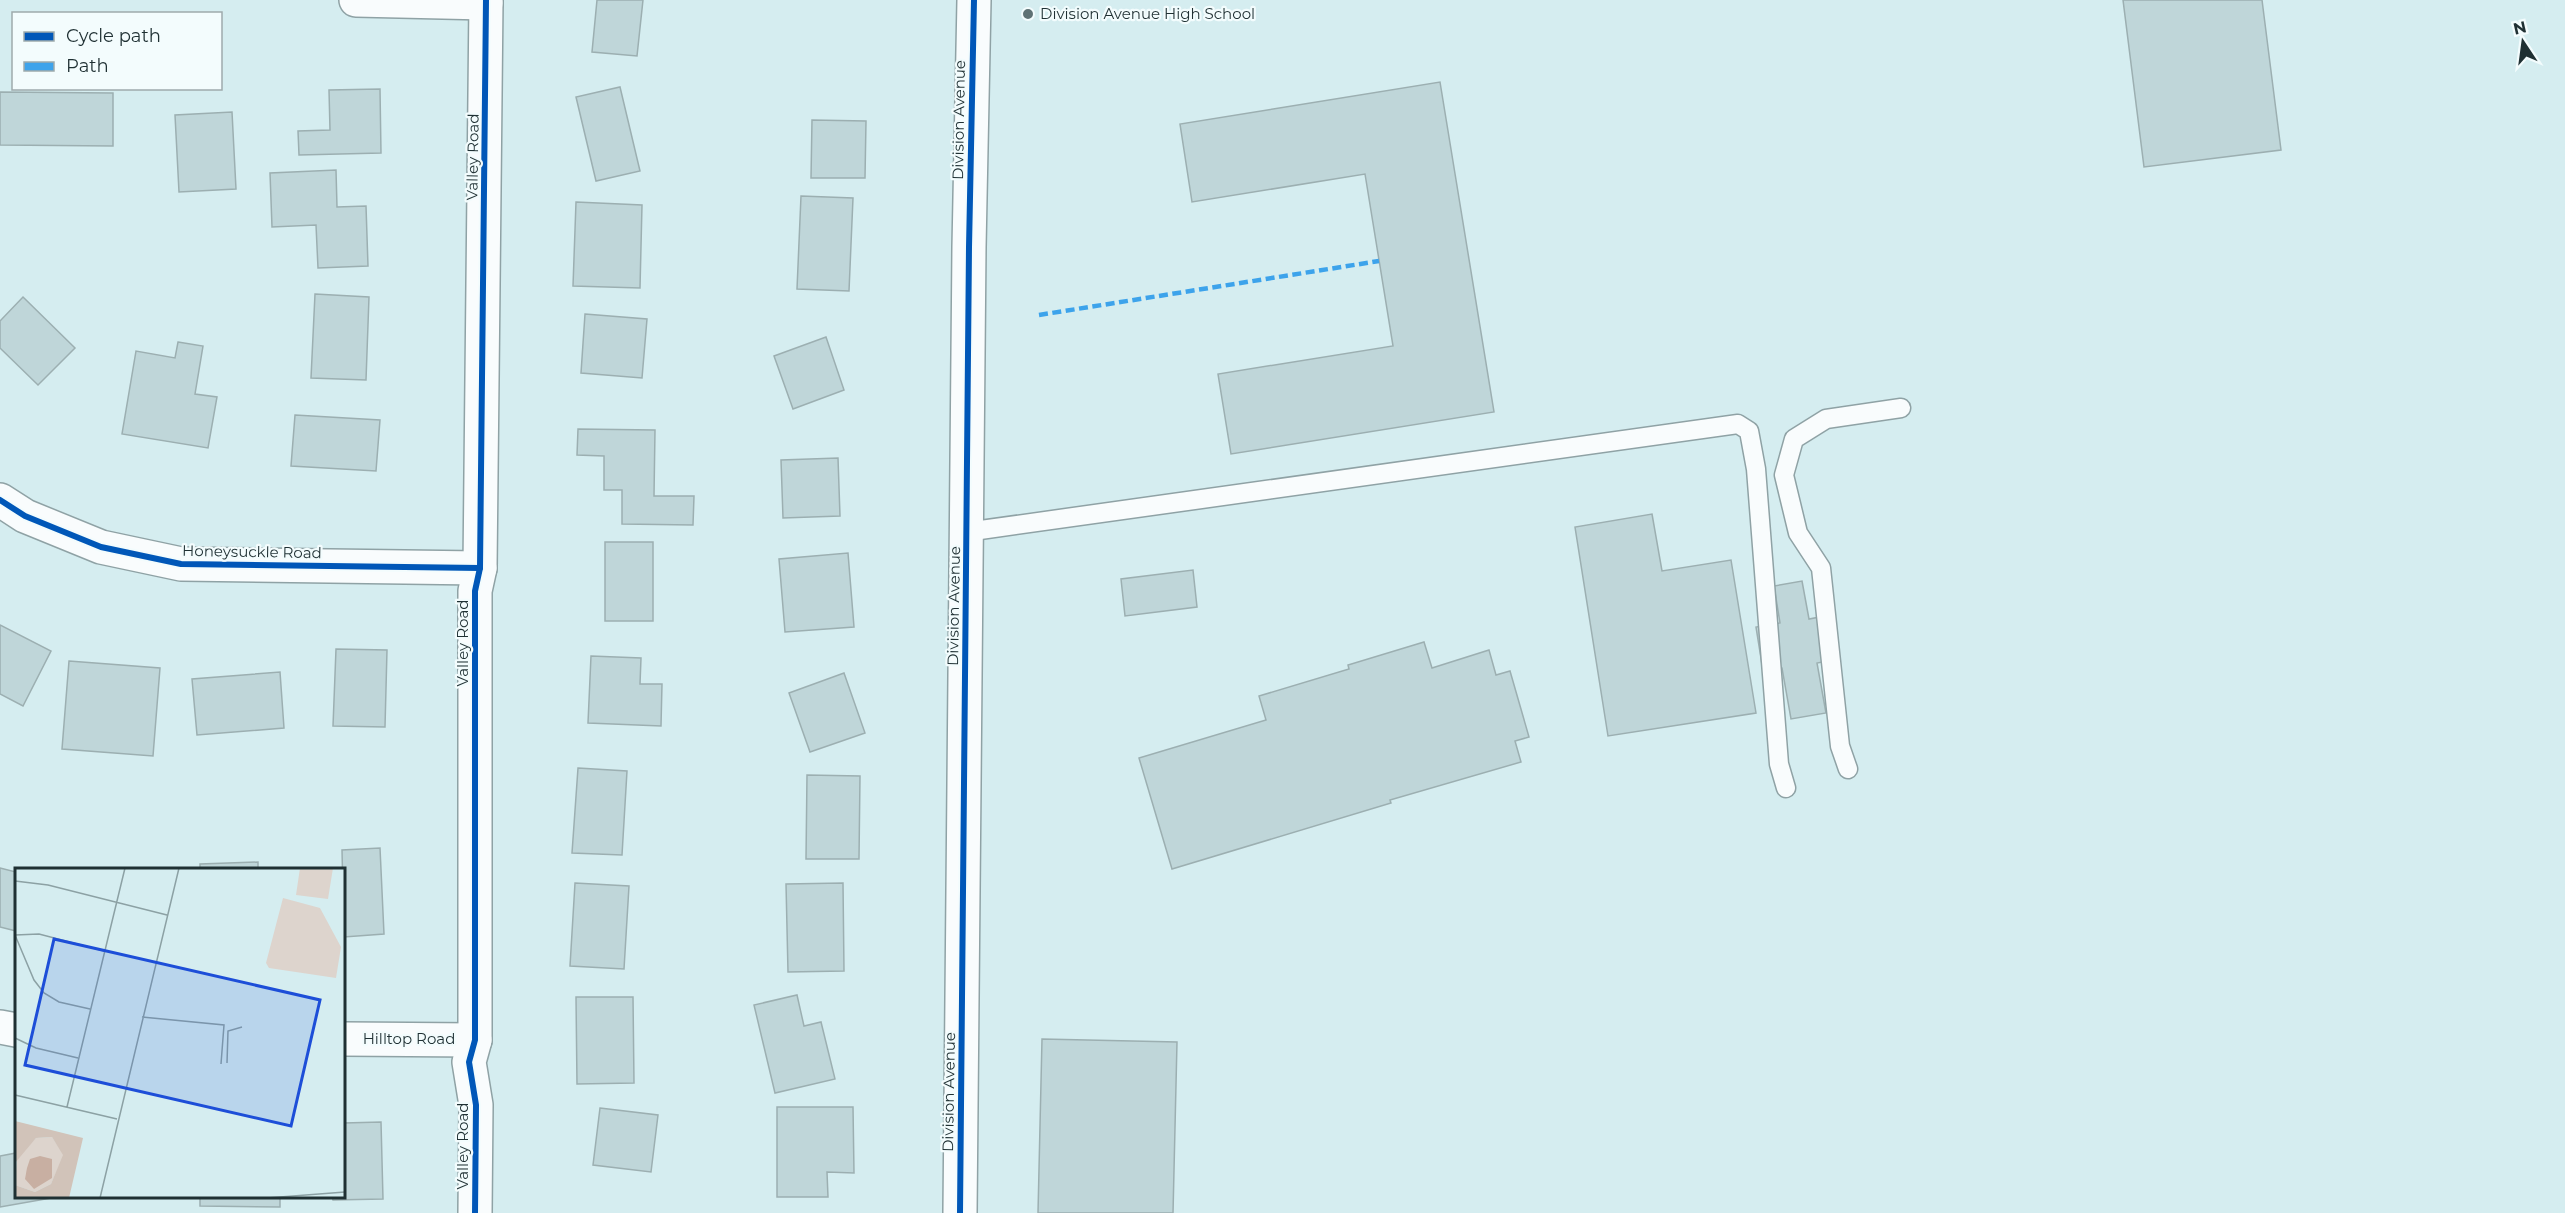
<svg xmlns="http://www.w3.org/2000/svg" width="2565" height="1213" viewBox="0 0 2565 1213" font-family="Montserrat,sans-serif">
<rect width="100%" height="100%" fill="#d5edf0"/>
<g fill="#bfd6d9" stroke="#9cafb1" stroke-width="1.5">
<path d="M597,0H643L637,56L592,52Z"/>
<path d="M2123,0H2262L2281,150L2144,167Z"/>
<path d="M1440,82L1494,412L1231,454L1218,374L1393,346L1365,174L1192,202L1180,124Z"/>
<path d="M620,87L640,171L596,181L576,97Z"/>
<path d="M380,89L381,153L299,155L298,131L330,130L329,90Z"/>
<path d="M0,92L113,93V146L0,145Z"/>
<path d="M232,112L236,189L179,192L175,115Z"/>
<path d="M812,120L866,121L865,178H811Z"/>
<path d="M336,170L337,207L366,206L368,266L318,268L316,225L272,227L270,173Z"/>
<path d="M801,196L853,198L849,291L797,289Z"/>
<path d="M576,202L642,205L640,288L573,286Z"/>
<path d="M315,294L369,297L366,380L311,378Z"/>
<path d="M23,297L75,348L38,385L0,348V321Z"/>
<path d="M585,314L647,319L642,378L581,373Z"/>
<path d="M826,337L844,390L793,409L774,356Z"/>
<path d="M178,342L203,346L195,394L217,397L208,448L122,434L136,351L175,358Z"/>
<path d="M295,415L380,420L376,471L291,466Z"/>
<path d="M578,429L655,430L654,496H694L693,525L622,524V490H604V456L577,455Z"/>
<path d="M838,458L840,516L783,518L781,460Z"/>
<path d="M1652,514L1662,571L1731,560L1756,713L1608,736L1575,527Z"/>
<rect x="605" y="542" width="48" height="79"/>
<path d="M848,553L854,627L785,632L779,559Z"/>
<path d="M1193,570L1197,607L1125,616L1121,579Z"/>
<path d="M1802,581L1809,619L1830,615L1838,659L1817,663L1826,713L1791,719L1782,668L1763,671L1756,627L1780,623L1774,586Z"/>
<path d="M0,625L51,651L23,706L0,694Z"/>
<path d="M1424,642L1432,668L1489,650L1496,675L1510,671L1529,737L1515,741L1521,762L1390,800L1391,803L1172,869L1139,758L1266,720L1259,696L1349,669L1348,665Z"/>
<path d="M336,649L387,650L385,727L333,726Z"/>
<path d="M591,656L641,658L640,684H662L661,726L588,723Z"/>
<path d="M69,661L160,668L153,756L62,749Z"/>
<path d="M280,672L284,728L197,735L192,679Z"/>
<path d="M844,673L865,733L810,752L789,693Z"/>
<path d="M578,768L627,771L622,855L572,853Z"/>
<path d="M807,775L860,776L859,859H806Z"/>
<path d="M380,848L384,934L344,937L342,850Z"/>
<path d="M258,862V870H200V864Z"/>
<path d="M0,868L16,872V931L0,927Z"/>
<path d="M575,883L629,886L624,969L570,966Z"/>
<path d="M843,883L844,971L788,972L786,884Z"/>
<path d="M797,995L804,1026L821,1022L835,1079L775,1093L754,1005Z"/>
<path d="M576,997H633L634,1083L577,1084Z"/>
<path d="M1042,1039L1177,1042L1173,1213H1038Z"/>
<path d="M777,1107H853L854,1173L827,1172L828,1197H777Z"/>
<path d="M600,1108L658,1115L651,1172L593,1165Z"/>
<path d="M381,1122L383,1199L333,1200L332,1196H344V1123Z"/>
<path d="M16,1153V1196L51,1198L0,1207V1156Z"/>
<path d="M200,1196H280V1207L200,1206Z"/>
</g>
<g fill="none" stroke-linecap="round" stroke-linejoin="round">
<g stroke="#8fa2a5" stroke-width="21">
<g id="service">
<path d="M966,532L1738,424L1749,431L1756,469L1779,764L1786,788"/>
<path d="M1848,769L1840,746L1821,568L1798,533L1784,475L1794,439L1826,419L1901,408"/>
</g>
</g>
<g stroke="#8fa2a5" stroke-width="36">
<g id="minor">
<path d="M356,0L486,3"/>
<path d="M0,500L25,516L101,547L181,564L480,568"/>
<path d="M0,1027L16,1030"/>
<path d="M344,1039L475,1040"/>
<path d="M475,1213L476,1105L469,1062L475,1040V591L480,568L486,0"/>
<path d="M960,1213L969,247L974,0"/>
</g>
</g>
<use href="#service" stroke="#f9fcfd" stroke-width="18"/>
<use href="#minor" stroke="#f9fcfd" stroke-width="33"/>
<path stroke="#3da3eb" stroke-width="4.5" stroke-dasharray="9 4.5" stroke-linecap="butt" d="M1039,315L1379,261"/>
<g stroke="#f3fcfd" stroke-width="10">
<g id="cycleway">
<path d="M0,500L25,516L101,547L181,564L480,568"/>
<path d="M475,1213L476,1105L469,1062L475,1040V591L480,568L486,0"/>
<path d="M960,1213L969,247L974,0"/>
</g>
</g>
<use href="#cycleway" stroke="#0057b8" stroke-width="6"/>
</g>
<circle fill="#5f7275" stroke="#f3fcfd" stroke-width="2" cx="1028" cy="14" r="6"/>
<g text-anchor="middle" stroke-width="4.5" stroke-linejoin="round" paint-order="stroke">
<g font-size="15" fill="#1f3033" stroke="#f3fcfd" text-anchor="start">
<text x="1040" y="19">Division Avenue High School</text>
</g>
<g font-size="15" fill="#1f3033" stroke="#f3fcfd">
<text transform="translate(959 120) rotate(-89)" y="5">Division Avenue</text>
<text transform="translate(473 157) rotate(-89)" y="5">Valley Road</text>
<text transform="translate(252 552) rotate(1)" y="5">Honeysuckle Road</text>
<text transform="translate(954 606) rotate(-89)" y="5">Division Avenue</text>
<text transform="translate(463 643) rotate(-90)" y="5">Valley Road</text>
<text x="409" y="1044">Hilltop Road</text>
<text transform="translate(949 1092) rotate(-89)" y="5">Division Avenue</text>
<text transform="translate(463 1146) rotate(-90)" y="5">Valley Road</text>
</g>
</g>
<g transform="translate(15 868)">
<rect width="330" height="330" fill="#d5edf0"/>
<path d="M285,0H318L313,31L281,27ZM268,30L305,40L326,79L321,110L254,100L251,95ZM37,269L49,287L36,316L20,324L0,317L2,289L21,270Z" fill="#ddd4cd"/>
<path d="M0,253L68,270L54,330H0V317L20,324L36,316L48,287L37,269L21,270L0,295Z" fill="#d1c3b9"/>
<path d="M25,288L37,291V310L19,321L10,311L12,300L15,291Z" fill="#c8afa2"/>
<path fill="none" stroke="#8ca1a4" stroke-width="1.5" d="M0,13L33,17L152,47M0,67L19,112L29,125L44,134L75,141M0,67L24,66L89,83M127,149L209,157L206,196M0,170L21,180L63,190M212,195L213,163L227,159M0,227L102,251M52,239L110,0M85,330L164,0M252,330L330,324"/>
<path fill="#1d4ed8" fill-opacity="0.15" stroke="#1d4ed8" stroke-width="3" d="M39,71L305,132L276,258L10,197Z"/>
<rect width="330" height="330" fill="none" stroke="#1f3033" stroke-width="3"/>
</g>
<rect x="12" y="12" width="210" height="78" fill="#f3fcfd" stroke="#9eaaac" stroke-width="1.5"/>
<rect x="24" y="32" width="30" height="9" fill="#0057b8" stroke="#9eaaac" stroke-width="1.5"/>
<text x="66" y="42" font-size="18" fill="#1f3033">Cycle path</text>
<rect x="24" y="62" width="30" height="9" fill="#3da3eb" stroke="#9eaaac" stroke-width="1.5"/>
<text x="66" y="72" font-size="18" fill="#1f3033">Path</text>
<g transform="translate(2523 42) rotate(347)" stroke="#f3fcfd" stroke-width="4.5" paint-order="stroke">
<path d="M0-4.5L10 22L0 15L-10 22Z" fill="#1f3033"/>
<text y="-9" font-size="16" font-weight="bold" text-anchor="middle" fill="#1f3033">N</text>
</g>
</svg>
